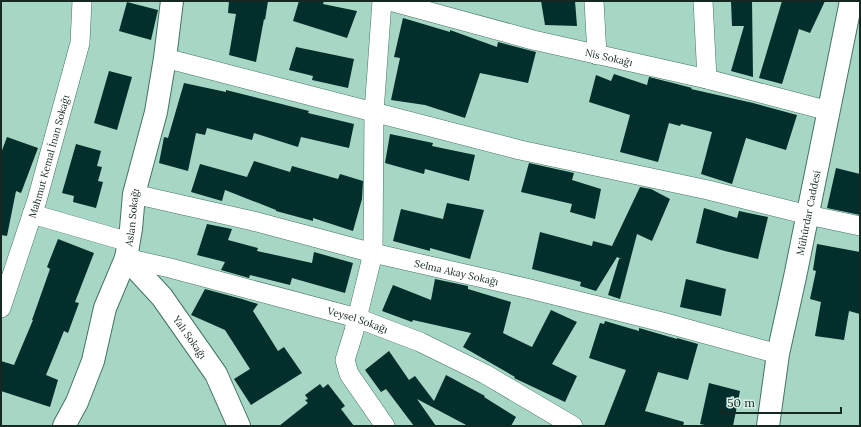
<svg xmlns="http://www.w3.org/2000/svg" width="861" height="427" viewBox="0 0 861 427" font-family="Lora,serif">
<rect width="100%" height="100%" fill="#a6d7c5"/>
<g fill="#022e2c">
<path d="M229,1H268L265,20L264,19L256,62L229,55L236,14L228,13Z"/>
<path d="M299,1H324L323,4L357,11L347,38L293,21Z"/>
<path d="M541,1H575L577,26L545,25Z"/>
<path d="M731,1H752L753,77L731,71L744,26H732Z"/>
<path d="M782,1H825L810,33L799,29L782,84L759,78Z"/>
<path d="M127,2L158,10L151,40L119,31Z"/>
<path d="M403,18L450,32V30L497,47L498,42L536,52L528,83L480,73L465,118L425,105L391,100L400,58L394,57Z"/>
<path d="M296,47L354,59L348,88L312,80L313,76L289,70Z"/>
<path d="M109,71L132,77L117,130L94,123Z"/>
<path d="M614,74L647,85L649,77L673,83L692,88L691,89L753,103L797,115L786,150L746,138L732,184L701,174L712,132L681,124L680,126L669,123L658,162L620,152L630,115L589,102L596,75L611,81Z"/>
<path d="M184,83L226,92V90L309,111L308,113L354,124L349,148L301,137L298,147L254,133L252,140L207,128L205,135L196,133L188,171L159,163L164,137L168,138Z"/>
<path d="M390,134L433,143L432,146L475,155L469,181L425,169L424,174L385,163Z"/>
<path d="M7,137L38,148L21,193L16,191L7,236L1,235V153Z"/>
<path d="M76,144L101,151L97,166L102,167L98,181L103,182L96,208L73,202L74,196L62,193Z"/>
<path d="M254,161L290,172L292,166L338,179L340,174L363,181L362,199L353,231L313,218V221L276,211V210L225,190L222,201L191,192L200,164L247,177Z"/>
<path d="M529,163L574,173L572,180L601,189L595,219L570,212L572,204L521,192Z"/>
<path d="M836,168L860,174V215L827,208Z"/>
<path d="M640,187L651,189L670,199L652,241L637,234L620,299L608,295L619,259H621L617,257L596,291L580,286L581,282L532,269L540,232L592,246L593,241L612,246Z"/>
<path d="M447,203L484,210L470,259L430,248V251L393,241L401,209L443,219Z"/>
<path d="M704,208L737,218L739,211L768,217L758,259L725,251L696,243Z"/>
<path d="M207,224L232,229L228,240L258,248L257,251L312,263L314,252L353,263L345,293L292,278L290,285L250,275L249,278L221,270L225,262L197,255Z"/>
<path d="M58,239L94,253L75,302L79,303L68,333L64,331L46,375L58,380L50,407L1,391V361L14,365L33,320H32L50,269L47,267Z"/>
<path d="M817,244L860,252V314L849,311L844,340L815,336L821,302L810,299L816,271L813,270Z"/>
<path d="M435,279L468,286V289L511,302L503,333L532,347L551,310L577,322L552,364L577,376L565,402L514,378L515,377L463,347L471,333L413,320L412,322L382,311L393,285L431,300Z"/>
<path d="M686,279L726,289L721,316L680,307Z"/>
<path d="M205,289L242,299L258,304L253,311L278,351L284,347L302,373L251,405L234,379L250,369L225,330L191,315Z"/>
<path d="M605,321L639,331V328L677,339V338L698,344L688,380L658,372L645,411L684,422L683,426H604L626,370L589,358L600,323L604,324Z"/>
<path d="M389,351L409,380L415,376L434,401L446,375L485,396L484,397L516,417L511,426H468L417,399L436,426H414L386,389L381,392L365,370Z"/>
<path d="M709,383L740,391L733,426H710L700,424Z"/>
<path d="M320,384L323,388L328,384L345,406L341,409L354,426H279L308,403L305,400L308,399L305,395Z"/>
</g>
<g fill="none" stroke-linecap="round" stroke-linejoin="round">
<g stroke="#457363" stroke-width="20">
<g id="minor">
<path d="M382,1L374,112L373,253L354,331L345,360L349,374L385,426"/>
<path id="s1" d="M390,1L533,40L707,79L829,111"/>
<path d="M594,1L597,55"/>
<path d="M703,1L707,79"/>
<path d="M165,58L520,150L708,190L808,215L860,226"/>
<path id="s2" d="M134,194L253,221L373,253L526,288L662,322L778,354"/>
<path d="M32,214L129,242"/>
<path id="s3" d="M126,258L170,268L357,318L420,342L485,374L573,426"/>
<path id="s4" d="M1,308L37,200L80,43L82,1"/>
</g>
</g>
<g stroke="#457363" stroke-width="24">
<g id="tertiary">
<path id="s5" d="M126,258L162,297L216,374L239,426"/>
<path id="s6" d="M64,426L77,402L93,361L105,308L126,258L131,229L134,194L156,112L165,58L172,1"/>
<path id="s7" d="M768,426L778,354L795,277L851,1"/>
</g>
</g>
<use href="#minor" stroke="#fff" stroke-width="19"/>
<use href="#tertiary" stroke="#fff" stroke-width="22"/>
</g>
<g text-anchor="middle" stroke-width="4" stroke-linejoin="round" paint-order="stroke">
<g font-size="10" fill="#152822" stroke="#d9f1e8">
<text dy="4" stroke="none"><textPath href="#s1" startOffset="226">Nis Sokağı</textPath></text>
<text dy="4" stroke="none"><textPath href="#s4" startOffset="159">Mahmut Kemal İnan Sokağı</textPath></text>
<text dy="4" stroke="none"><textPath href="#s7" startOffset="217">Mühürdar Caddesi</textPath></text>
<text dy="4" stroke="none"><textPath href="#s6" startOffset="221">Aslan Sokağı</textPath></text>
<text dy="4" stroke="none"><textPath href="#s2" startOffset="332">Selma Akay Sokağı</textPath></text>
<text dy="4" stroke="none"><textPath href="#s3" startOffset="240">Veysel Sokağı</textPath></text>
<text dy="4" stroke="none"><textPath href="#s5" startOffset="102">Yalı Sokağı</textPath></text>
</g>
</g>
<rect width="861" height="427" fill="none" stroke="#152822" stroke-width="4"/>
<path d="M721 407v6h120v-6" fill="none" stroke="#152822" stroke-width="2"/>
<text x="727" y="407" font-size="12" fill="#152822" stroke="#d9f1e8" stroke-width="3" paint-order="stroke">50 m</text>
</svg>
